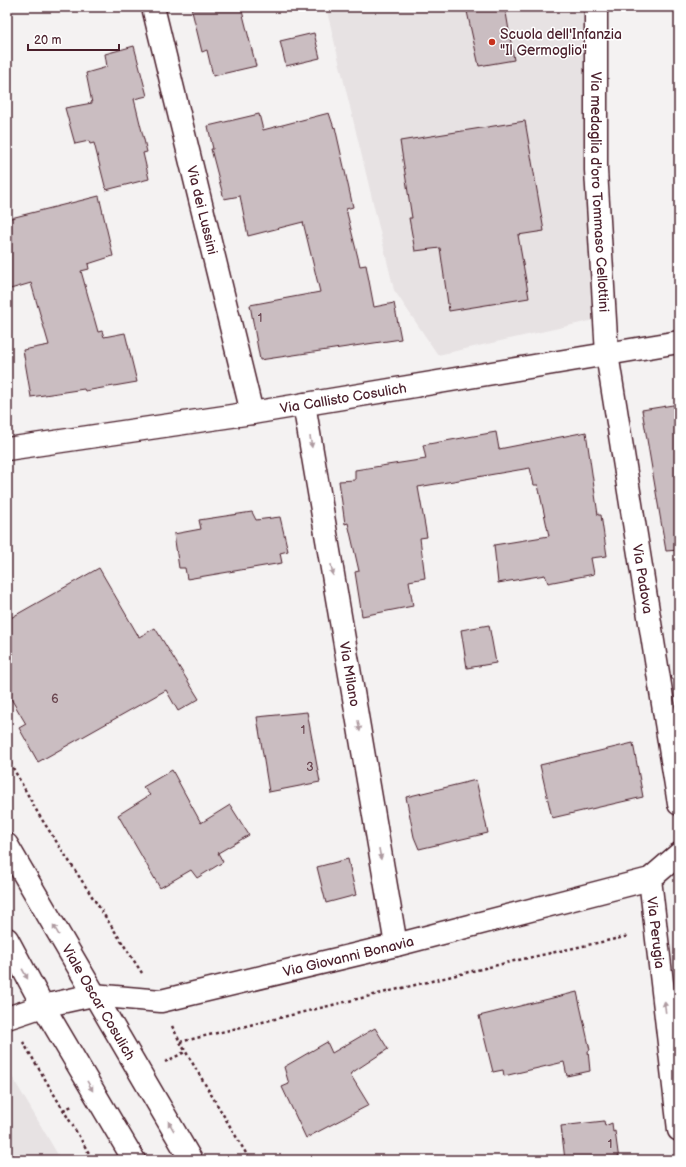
<svg xmlns="http://www.w3.org/2000/svg" width="686" height="1167" viewBox="0 0 686 1167" font-family="'Balsamiq Sans',sans-serif">
<rect width="100%" height="100%" fill="#f4f2f2"/>
<filter id="ink" filterUnits="userSpaceOnUse"><feTurbulence type="fractalNoise" baseFrequency=".025" numOctaves="2"/><feDisplacementMap in="SourceGraphic" scale="8" xChannelSelector="R" yChannelSelector="G"/><feConvolveMatrix kernelMatrix="1 2 1 2 8 2 1 2 1" color-interpolation-filters="sRGB"/></filter>
<g filter="url(#ink)">
<g fill="#e7e2e3">
<path d="M326,7H584L594,320L438,355L394,290Z"/>
<path d="M7,1068L61,1160H7Z"/>
</g>
<g fill="#cabdc1" stroke="#4a1f2b">
<path d="M191,7H241L256,66L213,76L207,50L202,52Z"/>
<path d="M466,7H505L514,60L479,66Z"/>
<path d="M314,33L320,58L286,66L280,41Z"/>
<path d="M134,46L147,96L134,99L147,152L143,153L149,179L106,190L94,143L90,144L89,141L75,144L65,108L92,103L86,73L107,67L105,54Z"/>
<path d="M329,113L334,128L335,127L353,207L346,209L360,266L366,265L374,307L394,303L401,339L260,360L250,305L320,292L303,222L248,236L240,196L224,199L211,149H213L208,126L259,114L263,130Z"/>
<path d="M525,121L544,231L518,235L529,298L449,311L440,248L415,251L409,218H412L400,141Z"/>
<path d="M99,196L113,256L88,264L89,269L81,271L98,332L102,331L104,337L125,333L137,382L85,391L84,389L31,397L23,350L49,345L31,283L7,290V219Z"/>
<path d="M679,404V550L666,551L642,410Z"/>
<path d="M496,432L499,449L586,432L598,515H601L607,556L591,558L594,574L548,583L545,575L498,583L494,545L549,536L538,485H534L530,468L418,487L427,537L420,538L425,578L409,581L413,606L362,616L355,572L359,571L348,523L345,524L339,481L355,480V470L426,459L423,445Z"/>
<path d="M252,512L256,520L280,517L288,551L280,553L282,563L187,579L185,568H179L174,534L201,529L199,520Z"/>
<path d="M99,568L139,637L155,628L199,699L178,711L166,690L38,762L19,728L26,724L7,692V620Z"/>
<path d="M489,625L496,663L467,668L461,630Z"/>
<path d="M307,712L320,782L269,792L257,717Z"/>
<path d="M633,743L643,797L552,818L540,765Z"/>
<path d="M172,770L201,823L230,805L249,835L218,853L223,862L197,878L191,870L160,888L118,815L150,795L143,787Z"/>
<path d="M476,780L488,833L419,849L414,837L406,797Z"/>
<path d="M348,859L356,895L326,903L317,867Z"/>
<path d="M577,992L590,1050L588,1051L590,1071L567,1076L564,1062L504,1076L503,1070L493,1072L479,1016Z"/>
<path d="M375,1028L388,1049L350,1074L369,1105L306,1138L282,1087L289,1084L284,1067L327,1042L332,1053Z"/>
<path d="M604,1121L605,1126L612,1123L613,1132L615,1131L619,1160H565L561,1126Z"/>
</g>
<g fill="none" stroke-linecap="round" stroke-linejoin="round">
<g stroke="#4a1f2b" stroke-width="25">
<g id="minor">
<path id="s1" d="M153,7L252,413"/>
<path id="s2" d="M596,7V170L607,354L679,804"/>
<path id="s3" d="M304,404L396,945"/>
<path id="s4" d="M7,449L252,413L679,342"/>
<path id="s5" d="M650,879L679,1130"/>
<path id="s6" d="M7,1018L43,1006L93,995L161,1001L396,945L650,879L679,854"/>
</g>
</g>
<g stroke="#4a1f2b" stroke-width="25">
<g id="major">
<path id="s7" d="M7,845L191,1160"/>
<path d="M7,939L43,1006L134,1160"/>
</g>
</g>
<g stroke="#4a1f2b" stroke-width="2.5" stroke-dasharray="3 3" stroke-linecap="butt">
<path d="M7,757L39,815L142,973"/>
<path d="M172,1026L180,1042L250,1160"/>
<path d="M23,1042L93,1160"/>
<path d="M180,1042L514,961L629,936"/>
<path d="M165,1062L185,1052"/>
<path d="M63,1110L72,1106"/>
</g>
<use href="#minor" stroke="#fff" stroke-width="22"/>
<use href="#major" stroke="#fff" stroke-width="22"/>
</g>
<defs><path id="oneway-solid" d="M-6-.8H1V-3.2L6.5 0L1 3.2V.8H-6Z"/></defs>
<g fill="#ae9aa0">
<use href="#oneway-solid" transform="translate(311 442) rotate(80)"/>
<use href="#oneway-solid" transform="translate(332 570) rotate(80)"/>
<use href="#oneway-solid" transform="translate(359 726) rotate(80)"/>
<use href="#oneway-solid" transform="translate(380 854) rotate(80)"/>
<use href="#oneway-solid" transform="translate(56 930) rotate(-120)"/>
<use href="#oneway-solid" transform="translate(25 974) rotate(61)"/>
<use href="#oneway-solid" transform="translate(665 1007) rotate(-97)"/>
<use href="#oneway-solid" transform="translate(90 1086) rotate(60)"/>
<use href="#oneway-solid" transform="translate(171 1126) rotate(-120)"/>
</g>
</g>
<circle fill="#c8321e" stroke="#fff" stroke-width="1.5" cx="492" cy="42" r="4"/>
<g text-anchor="middle" stroke-width="3" stroke-linejoin="round" paint-order="stroke">
<g font-size="12" fill="#6a4650">
<text x="260" y="322">1</text>
<text x="55" y="703">6</text>
<text x="303" y="734">1</text>
<text x="310" y="771">3</text>
<text x="610" y="1148">1</text>
</g>
<g font-size="14" fill="#4a1f2b" stroke="#fff" text-anchor="start">
<text x="500" y="39">Scuola dell'Infanzia<tspan x="500" dy="16">"Il Germoglio"</tspan></text>
</g>
<g font-size="14" fill="#4a1f2b" stroke="#fff">
<text dy="5" stroke="none"><textPath href="#s2" startOffset="185">Via medaglia d'oro Tommaso Cellottini</textPath></text>
<text dy="5" stroke="none"><textPath href="#s1" startOffset="209">Via dei Lussini</textPath></text>
<text dy="5" stroke="none"><textPath href="#s4" startOffset="340">Via Callisto Cosulich</textPath></text>
<text dy="5" stroke="none"><textPath href="#s2" startOffset="575">Via Padova</textPath></text>
<text dy="5" stroke="none"><textPath href="#s3" startOffset="274">Via Milano</textPath></text>
<text dy="5" stroke="none"><textPath href="#s5" startOffset="54">Via Perugia</textPath></text>
<text dy="5" stroke="none"><textPath href="#s6" startOffset="350">Via Giovanni Bonavia</textPath></text>
<text dy="5" stroke="none"><textPath href="#s7" startOffset="182">Viale Oscar Cosulich</textPath></text>
</g>
</g>
<rect width="686" height="1167" fill="none" stroke="#fff" stroke-width="24"/>
<rect x="12" y="12" width="662" height="1143" fill="none" stroke="#4a1f2b" stroke-width="1.5" filter="url(#ink)"/>
<path d="M28 44v6h91v-6" fill="none" stroke="#4a1f2b" stroke-width="2"/>
<text x="34" y="44" font-size="12" fill="#4a1f2b" stroke="#ffffff" stroke-width="3" paint-order="stroke">20 m</text>
</svg>
